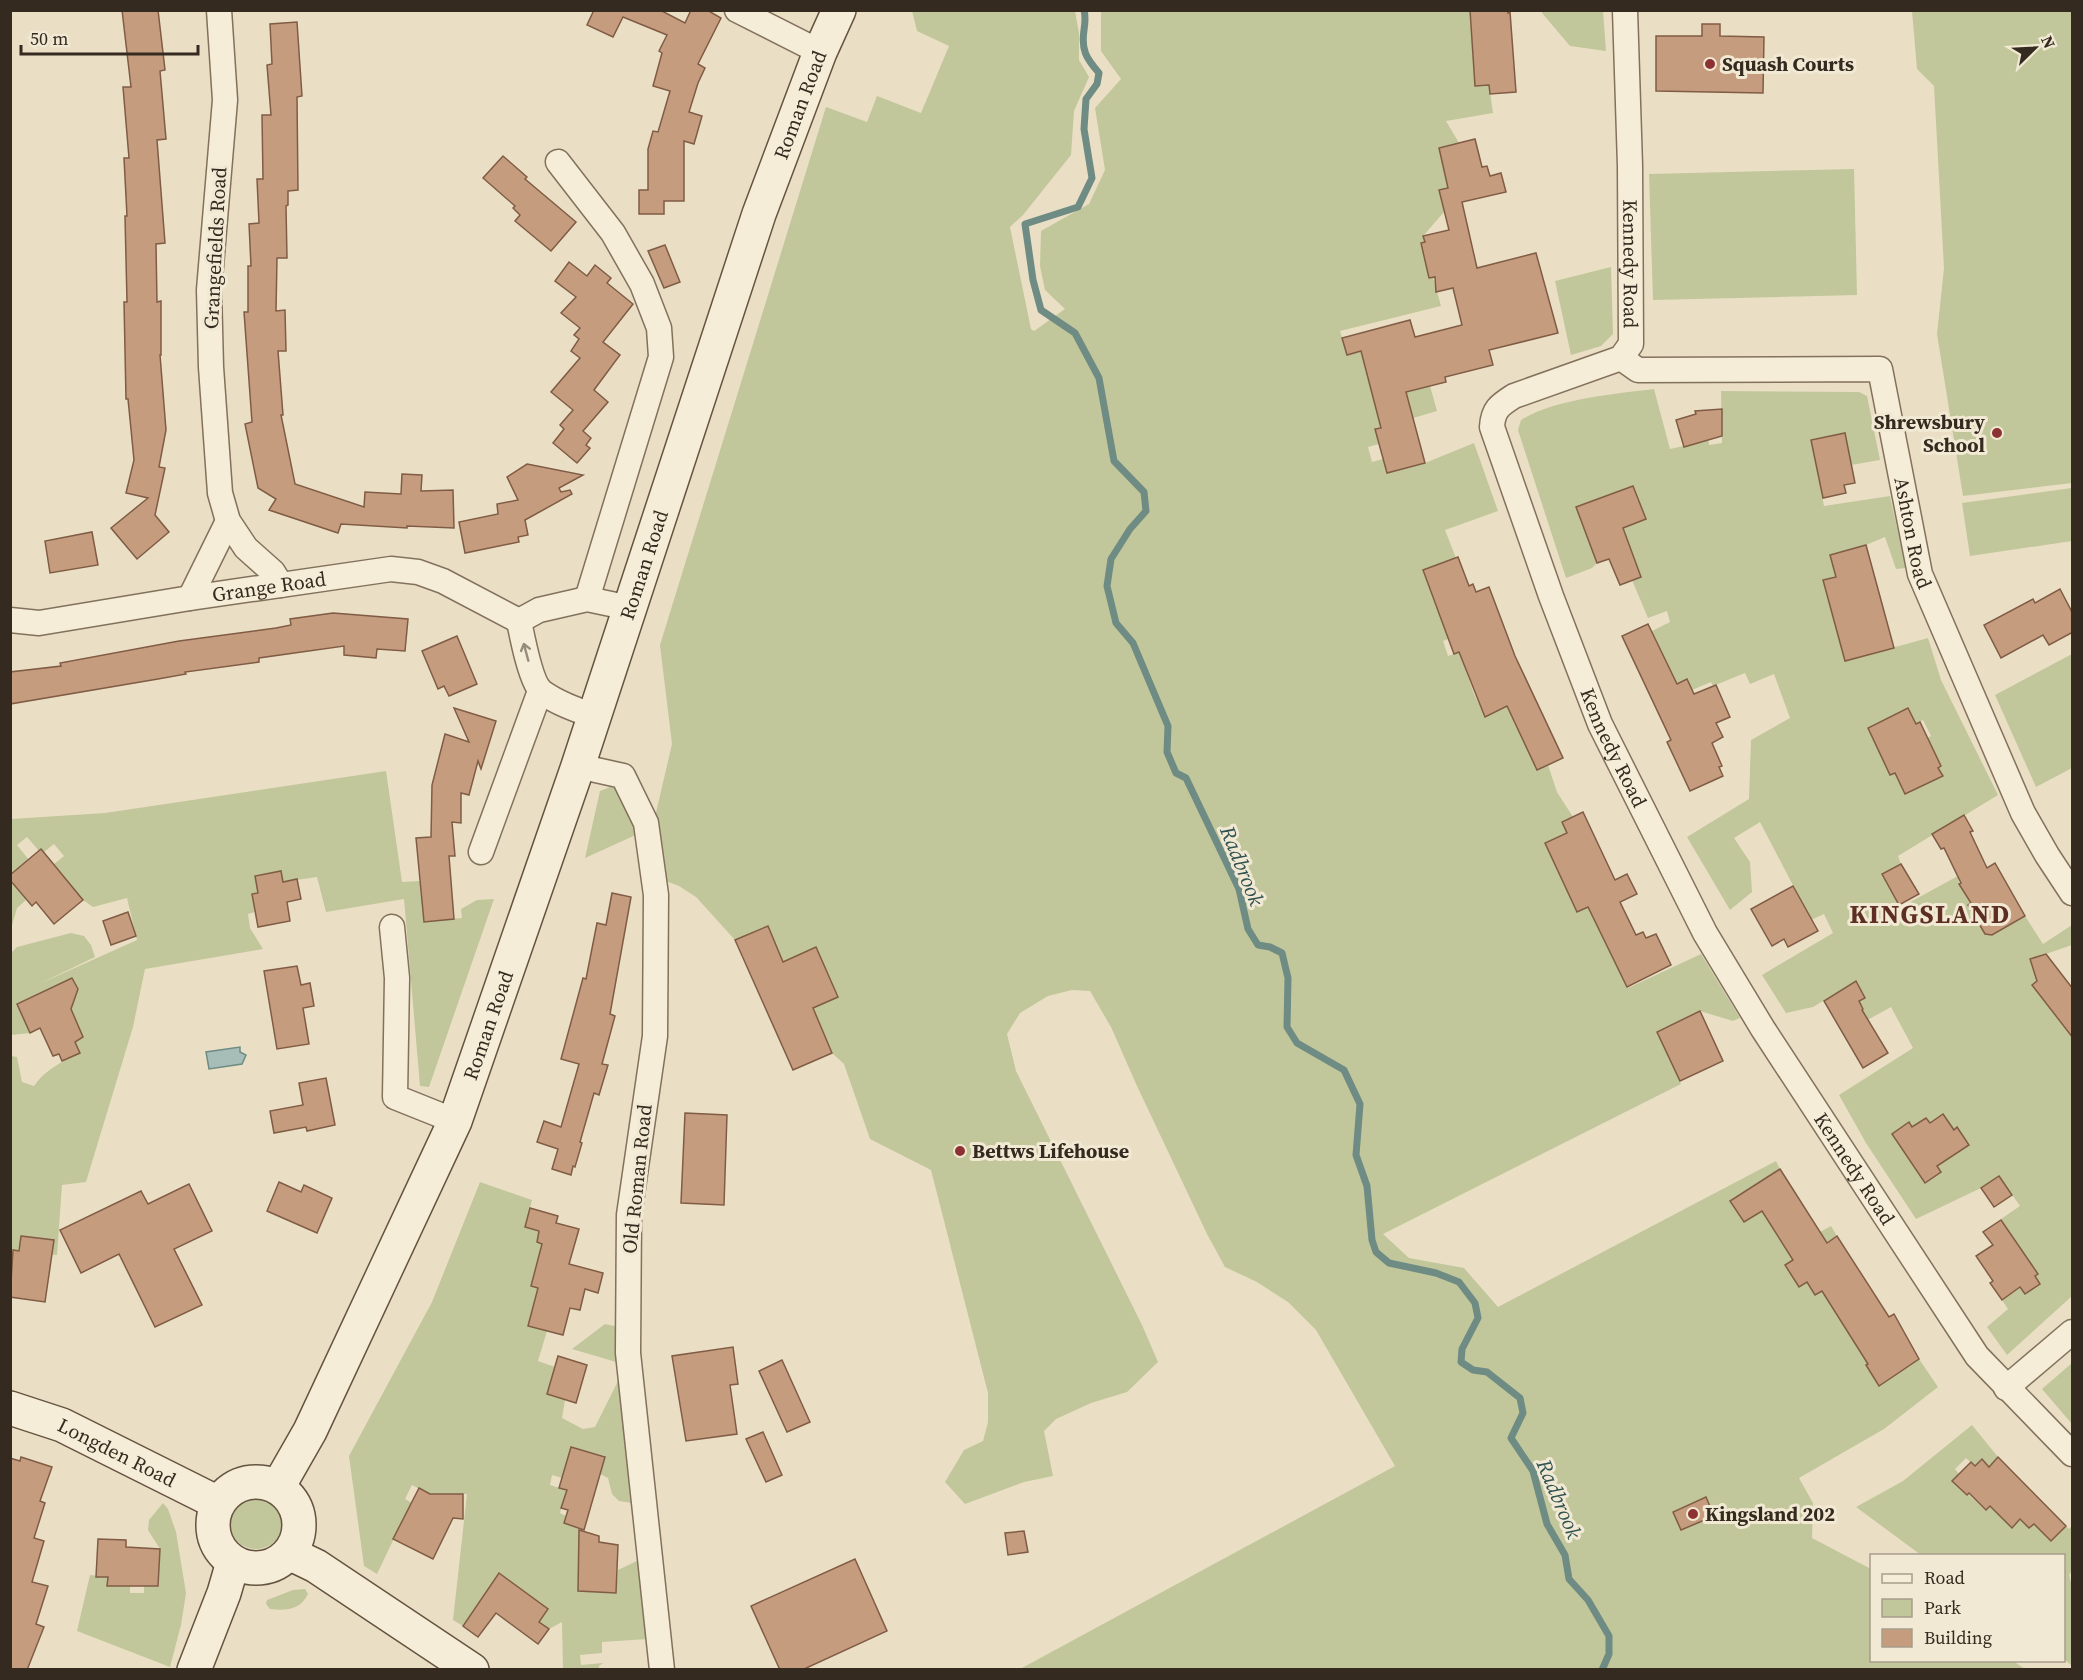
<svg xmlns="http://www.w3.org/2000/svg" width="2083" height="1680" viewBox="0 0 2083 1680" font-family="'Source Serif 4',serif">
<rect width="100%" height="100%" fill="#eadfc5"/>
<g fill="#c1c79a" fill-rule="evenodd">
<path d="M912,11H1075L1079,33V60L1089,77L1074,111L1071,155L1023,215L1010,227L1031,329L1034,331L1065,309L1045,290L1040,266L1041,231L1089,204L1105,170L1095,108L1121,79L1101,51V11H1470L1473,59L1488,78L1493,113L1446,121L1459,143L1439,148L1448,188L1439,190L1444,212L1424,235L1425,242L1421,243L1429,278L1433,277L1441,306L1340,331L1347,355L1361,351L1374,401L1430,386L1437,411L1376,429L1379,444L1368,447L1372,462L1383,459L1387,473L1425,463L1474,443L1498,511L1445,530L1456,558L1423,571L1436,607L1452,601L1474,629L1443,641L1448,656L1459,652L1474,694L1485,716L1518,701L1538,770L1548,765L1557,792L1573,817L1562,822L1567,833L1545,844L1563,882L1568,881L1601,887L1596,924L1628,988L1701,954L1740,1018L1733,1021L1700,1011L1657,1032L1681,1084L1383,1234L1409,1258L1464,1268L1498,1307L1776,1161L1780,1169L1730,1201L1743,1222L1767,1208L1820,1232L1831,1226L1837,1236L1816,1250L1807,1282L1815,1295L1848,1273L1862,1295L1872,1289L1875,1296L1868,1364L1866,1366L1879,1385L1919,1359L1938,1387L1884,1429L1799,1478L1813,1503L1812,1538L1871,1569L1872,1660L2013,1661L2025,1669H1020L1395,1466L1316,1330L1288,1302L1257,1282L1225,1267L1207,1234L1137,1086L1111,1027L1090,991L1072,990L1048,996L1020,1013L1007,1034L1016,1071L1142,1325L1158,1362L1127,1392L1091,1403L1056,1419L1044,1431L1053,1476L1024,1482L965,1504L945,1482L964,1450L983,1441L988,1422V1393L931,1170L870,1139L844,1064L832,1053L813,1008L838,997L816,947L783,962L768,926L735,940L696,897L679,886L658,878L655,817L672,744L660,645L826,107L867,122L877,96L921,113L949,46L917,31Z"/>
<path d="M1542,11H1603L1606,51L1570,46L1542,13Z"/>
<path d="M1912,11H2072V483L1963,496L1937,334L1944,268L1934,86L1917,69Z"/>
<path d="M1854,169L1857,295L1653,300L1649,174Z"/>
<path d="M1611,267L1613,334L1601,346L1571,355L1555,281Z"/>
<path d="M1654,389L1670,449L1701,442L1708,433L1709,445L1722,443L1721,391L1859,392L1867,396L1880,460L1851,465L1844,433L1811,440L1824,506L1890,496L1906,568L1896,569L1885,537L1866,545L1830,555L1836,577L1823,580L1830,607L1850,623L1836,627L1845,661L1928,638L1941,680L1998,795L1898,856L1901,864L1882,875L1901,907L1958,876L1959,884L1971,903L1968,905L1985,934L1992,935L2025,916L2043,944L2072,925V945L2031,959L2056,967L2032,985L2072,1038V1296L2007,1355L1987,1327L2008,1309L2002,1300L2020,1287L2025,1294L2040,1284L2035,1277L2038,1274L2001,1219L2020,1206L1999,1176L1981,1188L1916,1219L1866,1143L1839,1095L1913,1048L1891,1007L1860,1024L1854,1014L1863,1009L1859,1001L1865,997L1856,981L1813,1007L1786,1013L1762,975L1833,933L1824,914L1811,920L1760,822L1734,838L1750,862L1752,892L1730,910L1687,837L1749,799L1751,740L1790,718L1774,674L1750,684L1745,673L1713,686L1711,682L1692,690L1687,680L1677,684L1652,631L1670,622L1667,611L1648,618L1632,580L1623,528L1646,519L1633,486L1576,507L1597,563L1592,568L1566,578L1518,430L1521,420C1554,399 1615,394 1654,389ZM1908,708L1916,724L1923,720L1931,736L1921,741L1941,766L1938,768L1942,776L1905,794L1895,773L1890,775L1868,728ZM1943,1114L1954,1130L1957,1128L1968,1145L1937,1166L1909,1122L1912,1127L1926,1118L1930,1123Z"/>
<path d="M2072,488V541L1970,556L1962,503Z"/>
<path d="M2072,654V768L2036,787L1995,695Z"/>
<path d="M386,771L402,882L420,881L424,921L462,918L461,909L477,900L494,899L429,1087L420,1086L404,899L326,912L317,877L283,882L280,871L255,876L258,893L252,894L255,912L248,914L250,928L263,949L145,969L133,1027L86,1182L62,1185L57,1255L43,1254L45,1239L21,1236L19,1251L11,1249V1056L17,1057L22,1082L34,1086C45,1070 61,1062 79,1053L75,1042L83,1037L66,1000L68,980L17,1004L30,1033L11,1035V953L17,947L71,933L84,936L91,945L95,957L39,984L137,940L127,898L93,907L83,900L54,864L64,856L54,844L44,852L41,849L39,851L27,837L17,845L29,860L11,875V819L105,813Z"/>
<path d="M610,787L622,789L640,833L585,858L600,791Z"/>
<path d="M11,880L26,900L17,908L11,929Z"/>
<path d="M480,1182L532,1200L525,1227L539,1231L537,1242L546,1245L541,1250L533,1276L541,1279L528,1325L547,1331L538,1361L555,1367L548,1390L551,1396L565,1400L562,1418L583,1429L595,1427L619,1379L638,1504L619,1501L612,1494L608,1478L600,1474L605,1456L571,1447L562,1478L552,1475L550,1485L569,1491L565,1496L560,1513L566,1516L564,1523L579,1529L578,1591L616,1593L618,1570L643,1558L648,1639L602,1642V1653L580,1655L581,1665L603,1663L599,1666V1669H563L562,1622L549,1629L539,1622L546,1613L540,1608L542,1604L499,1573L463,1626L453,1620L467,1494H450L449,1526L426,1514L435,1497L412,1485L405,1499L414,1504L410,1505L377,1574L364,1566L349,1456L432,1302Z"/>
<path d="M605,1324L619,1327L623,1364L572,1349Z"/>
<path d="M2072,1363V1424L2042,1389Z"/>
<path d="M1972,1425L1998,1457L1989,1467L1982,1459L1975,1466L1966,1458L1955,1469L1959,1474L1953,1480L1985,1510L1990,1506L2012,1528L2020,1519L2034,1524L2051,1541L2066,1526L2069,1529L2072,1526V1570L2069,1575L2072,1586V1666L2064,1659V1556L1921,1555L1856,1507L1903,1481Z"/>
<circle cx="256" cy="1523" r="26"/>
<path d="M163,1503L168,1509L176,1532L186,1593L181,1625L170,1667L77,1631L90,1575L108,1577V1586H124L130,1573V1593H144V1586L160,1549L148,1530L149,1520Z"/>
<path d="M305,1589L308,1594C300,1610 286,1611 270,1609L266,1604L267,1600L293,1590Z"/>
</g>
<path fill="#a6beb7" stroke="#6e8b84" stroke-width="1.5" d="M240,1047V1052L246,1055L242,1064L209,1069L206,1052Z"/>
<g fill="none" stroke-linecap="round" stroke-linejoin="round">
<path stroke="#6e8b84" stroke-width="7" d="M1084,10C1086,17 1085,23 1084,30C1081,50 1086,58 1099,73L1097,84L1086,99L1084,129L1092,178L1078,207L1025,224L1033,280L1041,310L1075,333L1099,378L1114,461L1144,492L1146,511L1130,529L1111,559L1107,586L1116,623L1133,643L1168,726L1167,752L1176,773L1186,778L1239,889L1248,929L1258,945L1270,947L1282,953L1288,978L1287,1027L1297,1043L1344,1070L1360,1104L1356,1155L1367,1186L1372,1240L1376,1252L1389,1263L1436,1273L1459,1282L1475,1303L1478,1318L1462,1349L1461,1362L1473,1370L1487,1372L1520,1398L1523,1413L1511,1438L1533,1471L1547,1524L1565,1555L1569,1579L1588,1600L1609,1636V1654L1602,1670"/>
</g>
<g fill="#c59c7e" stroke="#805c45" stroke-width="1.5">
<path d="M122,10H158L165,70L160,71L166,139L157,140L165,243L156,244L157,302L161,301V355H160L166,430L159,467L165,468L155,515L169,532L137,559L111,528L148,498L126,493L134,460L128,399H126L124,302H127L125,216H127L124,158H129L123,87H131Z"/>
<path d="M594,10H660L685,23L691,10H707L721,18L698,64L705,68L698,83L689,112L702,116L694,144L684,141V201H664V214H639V190H648V149L653,131L658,132L670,91L653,86L662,53L659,51L667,35L623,17L613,37L587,25Z"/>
<path d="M1470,10H1508V13L1510,12L1516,92L1490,94L1489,85L1475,86Z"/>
<path d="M297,22L302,96L297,97L298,190L288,191V205L286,206L287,258H277L276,311L285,310L286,351H278L283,415H281L295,484L364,507L365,492L401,494L402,474L422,475L421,491L453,490L454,528L407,526V528L341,524L338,533L269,510L276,499L258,488L245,424L252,422L244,312H248V266H251L249,224L259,223L257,179H263L262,115H271L267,65L272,64L270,24Z"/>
<path d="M1702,24H1720V36L1764,37L1763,93L1656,91V36H1702Z"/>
<path d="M1475,139L1482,167L1487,166L1490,176L1501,173L1506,192L1462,202L1477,268L1536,253L1558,333L1489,350L1493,365L1445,377L1446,382L1406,392L1425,463L1387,473L1375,429L1381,428L1361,351L1347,355L1342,338L1410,320L1415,337L1462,325L1453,288L1436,292L1435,277L1429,278L1421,243L1425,242L1423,236L1449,230L1439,190L1448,188L1439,148Z"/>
<path d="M503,156L527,177L525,179L576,222L551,251L515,221L520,215L513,208L515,206L483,178Z"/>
<path d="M665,245L680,282L664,288L648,251Z"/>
<path d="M569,262L587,276L595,265L611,278L607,283L633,304L603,342L620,355L594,390L608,402L583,431L591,438L586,445L590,448L577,463L553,443L564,429L560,425L573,410L551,392L580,358L571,351L579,339L574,335L580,328L561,313L576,297L555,281Z"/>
<path d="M1722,409V436L1684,447L1676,420L1696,414L1695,411Z"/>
<path d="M1845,433L1855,483L1844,485L1846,493L1823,498L1811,440Z"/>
<path d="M527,464L583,475L559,488L561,492L570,490L572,494L525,520L528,535L518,537L519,542L465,553L459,522L498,514L497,504L518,500L507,477Z"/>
<path d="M1633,486L1646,519L1623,528L1641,577L1620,585L1609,559L1597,563L1576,507Z"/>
<path d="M92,532L98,565L50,573L45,541Z"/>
<path d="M1866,545L1894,648L1845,661L1823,580L1836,577L1830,555Z"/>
<path d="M1458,557L1469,586L1473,584L1476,592L1489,587L1515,656L1563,758L1537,770L1507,706L1485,717L1459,652L1454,654L1423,570Z"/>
<path d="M2060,589L2073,614V632L2049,645L2043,635L2001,658L1984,625L2033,599L2035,603Z"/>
<path d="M333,613L408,619L405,651L377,649L376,658L344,655V646L259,658V662L185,672L186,674L158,679L10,704V672L61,666L60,663L179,641L276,628L291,625L290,619Z"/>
<path d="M1648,624L1677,684L1687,679L1694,694L1716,685L1730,717L1716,723L1723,737L1712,743L1722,766L1719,767L1723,776L1690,791L1667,742L1671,740L1622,636Z"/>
<path d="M457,636L477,684L449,696L444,686L438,689L422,651Z"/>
<path d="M454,708L496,721L481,769L478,761L469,795L461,793V823L452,822L455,856H449L454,919L424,922L416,838L431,837L432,785L445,734L469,742Z"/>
<path d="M1908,708L1916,724L1920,722L1941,766L1938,768L1943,776L1905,794L1895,773L1890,775L1868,728Z"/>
<path d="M1583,812L1615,880L1627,874L1637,894L1620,902L1636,935L1643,932L1646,938L1656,934L1671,965L1627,987L1588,907L1577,912L1545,843L1567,833L1562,822Z"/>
<path d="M1964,815L1973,831L1970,832L1987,868L1995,863L2025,916L1992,935L1985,934L1968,905L1971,903L1959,884L1961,883L1944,848L1941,849L1932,834Z"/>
<path d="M41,849L83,900L54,924L36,902L32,906L10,880V875Z"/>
<path d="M1901,864L1919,894L1899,905L1882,874Z"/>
<path d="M281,871L283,882L297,879L301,899L287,902L290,921L258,927L252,894L258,893L255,876Z"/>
<path d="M1793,886L1818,931L1788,947L1784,939L1772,946L1751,909Z"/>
<path d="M612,893L631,897L610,1014L615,1016L602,1064L608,1065L599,1095L594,1093L580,1142L582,1143L575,1167L573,1166L571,1175L552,1169L558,1149L537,1142L544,1121L561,1127L579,1064L561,1059L583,978L586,979L597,923L606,925Z"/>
<path d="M128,912L136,936L111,945L103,921Z"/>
<path d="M768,926L783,962L816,947L838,997L813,1008L832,1053L793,1070L735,940Z"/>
<path d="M2046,954L2073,989V1038L2032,985L2037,981L2030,959Z"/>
<path d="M297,966L301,985L310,983L314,1006L303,1008L309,1044L277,1049L264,971Z"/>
<path d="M72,978L78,989L71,1009L83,1037L75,1042L80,1053L62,1061L59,1054L53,1056L40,1028L30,1033L17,1004Z"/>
<path d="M1856,981L1865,998L1859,1001L1863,1009L1862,1010L1888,1053L1863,1068L1824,1001Z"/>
<path d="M1700,1011L1723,1061L1680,1081L1657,1032Z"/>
<path d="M326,1078L335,1125L307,1131L306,1127L274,1133L270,1111L303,1105L299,1083Z"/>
<path d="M685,1113L727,1115L724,1205L681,1203Z"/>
<path d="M1943,1114L1954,1130L1957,1127L1969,1145L1937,1166L1941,1172L1925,1183L1892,1134L1909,1122L1912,1127L1926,1118L1930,1123Z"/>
<path d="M1780,1169L1827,1243L1837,1236L1889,1317L1894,1314L1919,1359L1879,1386L1866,1365L1868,1364L1822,1291L1815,1295L1807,1282L1799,1287L1785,1265L1793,1260L1762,1211L1744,1222L1730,1201Z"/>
<path d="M1999,1176L2012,1195L1994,1207L1981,1188Z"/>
<path d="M279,1182L301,1192L304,1185L332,1198L317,1233L267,1211Z"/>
<path d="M189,1184L212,1231L174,1249L202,1305L155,1327L119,1254L81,1273L60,1230L141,1191L148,1204Z"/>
<path d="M530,1208L558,1216L556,1223L579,1229L569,1264L603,1273L598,1293L585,1289L580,1310L570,1308L563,1335L528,1326L538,1288L531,1286L542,1244L537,1242L539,1231L525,1227Z"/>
<path d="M2001,1220L2038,1274L2035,1276L2040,1284L2025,1294L2020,1287L2002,1300L1990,1283L1993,1281L1976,1256L1993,1245L1983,1232Z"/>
<path d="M21,1236L54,1240L45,1302L10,1297L13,1250L19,1251Z"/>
<path d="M733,1347L738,1384L730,1385L737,1434L686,1441L672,1356Z"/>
<path d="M558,1356L587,1365L576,1403L547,1394Z"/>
<path d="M782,1360L810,1422L787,1432L759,1371Z"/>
<path d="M763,1432L782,1475L766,1482L746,1439Z"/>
<path d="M571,1447L605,1457L584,1530L564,1523L568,1510L561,1508L567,1490L559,1488Z"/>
<path d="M21,1457L52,1467L40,1501L45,1503L34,1538L44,1541L32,1582L48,1586L36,1624L44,1627L27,1670H10V1458L20,1461Z"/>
<path d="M1998,1457L2066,1526L2051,1541L2034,1524L2029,1528L2020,1519L2012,1528L1990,1506L1986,1510L1969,1493L1967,1495L1952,1481L1971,1462L1975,1466L1982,1459L1989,1467Z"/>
<path d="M419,1488L430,1494H463V1519L453,1518L433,1559L393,1539Z"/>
<path d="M1706,1497L1714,1516L1681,1530L1673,1512Z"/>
<path d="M579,1530L599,1536V1542L618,1545L616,1593L578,1591Z"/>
<path d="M1024,1531L1028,1552L1008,1555L1005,1533Z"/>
<path d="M98,1539L126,1540V1547L160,1549L158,1586H107L108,1577H96Z"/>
<path d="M855,1559L887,1631L802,1670H780L751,1606Z"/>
<path d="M499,1573L548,1609L539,1622L549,1629L538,1644L496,1613L478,1637L463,1626Z"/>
</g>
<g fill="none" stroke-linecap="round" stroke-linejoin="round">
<g stroke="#83715d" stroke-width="27">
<g id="street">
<path d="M219,10L225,100L209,290L211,367L220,493L228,521L246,548L273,572L281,585"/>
<path d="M737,10L820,52"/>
<path id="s1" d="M1625,10L1630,166L1631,344L1621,358L1514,396C1500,405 1493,409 1492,427L1551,596L1600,724L1705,933L1763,1029L1977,1356L2072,1454"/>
<path d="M558,162L613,233L642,284L659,328L661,357L587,599"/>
<path id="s2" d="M1621,358L1638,370L1880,369L1920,574L2023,813L2047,855L2072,893"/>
<path d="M190,598L228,521"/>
<path id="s3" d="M10,620L39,623L190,598L391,569L418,572L443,581L519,621"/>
<path d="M519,621C522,636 531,683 542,692C557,703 577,710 594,716"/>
<path d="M519,621L539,610L587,599L630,608"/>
<path d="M578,766L623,776L646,823L656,895L655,1036L629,1215L628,1353L662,1670"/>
<path d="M481,852L540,691"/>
<path d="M392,927L397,978L395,1097L455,1121"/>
<path d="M2006,1388L2072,1332"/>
</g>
</g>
<g stroke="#655340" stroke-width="36">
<g id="secondary">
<path id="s4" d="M10,1408L62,1425L218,1503"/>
<circle cx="256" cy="1525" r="43"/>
<path id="s5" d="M278,1487L310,1431L455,1121L578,766L759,214L820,52L839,10"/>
<path d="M289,1553L316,1566L472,1670"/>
<path d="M194,1670L224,1593L233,1562"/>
</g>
</g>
<use href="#street" stroke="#f5edd7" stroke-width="24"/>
<use href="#secondary" stroke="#f5edd7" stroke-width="33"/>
</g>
<defs><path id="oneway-shaft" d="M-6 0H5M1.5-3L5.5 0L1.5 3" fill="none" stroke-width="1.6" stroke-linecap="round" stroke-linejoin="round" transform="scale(1.5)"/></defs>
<use stroke="#958c7b" href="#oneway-shaft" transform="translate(526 652) rotate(-105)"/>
<g fill="#8d3232" stroke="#f2e9d4" stroke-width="2">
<circle cx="1710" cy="64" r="6"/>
<circle cx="1997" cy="433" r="6"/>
<circle cx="960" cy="1151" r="6"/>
<circle cx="1693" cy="1514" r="6"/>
</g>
<g text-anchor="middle" stroke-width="6" stroke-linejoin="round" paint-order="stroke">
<g font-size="20" font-weight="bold" fill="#352a1f" stroke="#f2e9d4" text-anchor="start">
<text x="1722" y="71">Squash Courts</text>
<text x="1985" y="429" text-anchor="end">Shrewsbury<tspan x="1985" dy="23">School</tspan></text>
<text x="972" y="1158">Bettws Lifehouse</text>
<text x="1705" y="1521">Kingsland 202</text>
</g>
<g font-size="20" fill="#352a1f" stroke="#f2e9d4">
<text dy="7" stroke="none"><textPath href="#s5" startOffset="1480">Roman Road</textPath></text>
<text transform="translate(215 248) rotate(-87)" y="7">Grangefields Road</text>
<text dy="7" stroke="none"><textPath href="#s1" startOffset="254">Kennedy Road</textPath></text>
<text dy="7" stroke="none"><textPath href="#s2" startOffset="430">Ashton Road</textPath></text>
<text dy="7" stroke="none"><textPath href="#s5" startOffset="994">Roman Road</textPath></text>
<text dy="7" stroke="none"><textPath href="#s3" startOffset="262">Grange Road</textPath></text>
<text dy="7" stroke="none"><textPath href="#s1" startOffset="848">Kennedy Road</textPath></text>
<text dy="7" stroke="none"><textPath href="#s5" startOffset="508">Roman Road</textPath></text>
<text dy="7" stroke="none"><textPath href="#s1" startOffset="1334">Kennedy Road</textPath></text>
<text transform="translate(637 1179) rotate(-84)" y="7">Old Roman Road</text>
<text dy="7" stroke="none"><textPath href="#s4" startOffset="116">Longden Road</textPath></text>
</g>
<g font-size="21" font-style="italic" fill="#305351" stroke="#f2e9d4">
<text transform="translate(1242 866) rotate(68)" y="7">Radbrook</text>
<text transform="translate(1559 1499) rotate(67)" y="7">Radbrook</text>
</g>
<g font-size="26" font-weight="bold" letter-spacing="1.5" fill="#5d2f23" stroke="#f2e9d4">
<text x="1930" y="923">KINGSLAND</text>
</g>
</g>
<rect width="2083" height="1680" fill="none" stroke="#352a1f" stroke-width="24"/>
<rect x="1870" y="1554" width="195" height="108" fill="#f2e9d4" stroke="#a69d8c" stroke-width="1.5"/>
<rect x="1882" y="1574" width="30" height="9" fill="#f5edd7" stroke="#a69d8c" stroke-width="1.5"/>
<text x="1924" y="1584" font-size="18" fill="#352a1f">Road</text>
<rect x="1882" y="1599" width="30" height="18" fill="#c1c79a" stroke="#a69d8c" stroke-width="1.5"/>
<text x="1924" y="1614" font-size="18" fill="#352a1f">Park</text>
<rect x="1882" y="1629" width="30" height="18" fill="#c59c7e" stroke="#a69d8c" stroke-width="1.5"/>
<text x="1924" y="1644" font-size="18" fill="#352a1f">Building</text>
<g transform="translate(2035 48) rotate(66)" stroke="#f2e9d4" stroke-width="4.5" paint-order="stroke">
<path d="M0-4.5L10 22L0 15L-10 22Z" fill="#352a1f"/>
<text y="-9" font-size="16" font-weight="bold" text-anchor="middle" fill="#352a1f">N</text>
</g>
<path d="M21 45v9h177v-9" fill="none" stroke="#352a1f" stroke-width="3"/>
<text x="30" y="45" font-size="18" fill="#352a1f" stroke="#f2e9d4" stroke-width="4.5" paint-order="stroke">50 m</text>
</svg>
